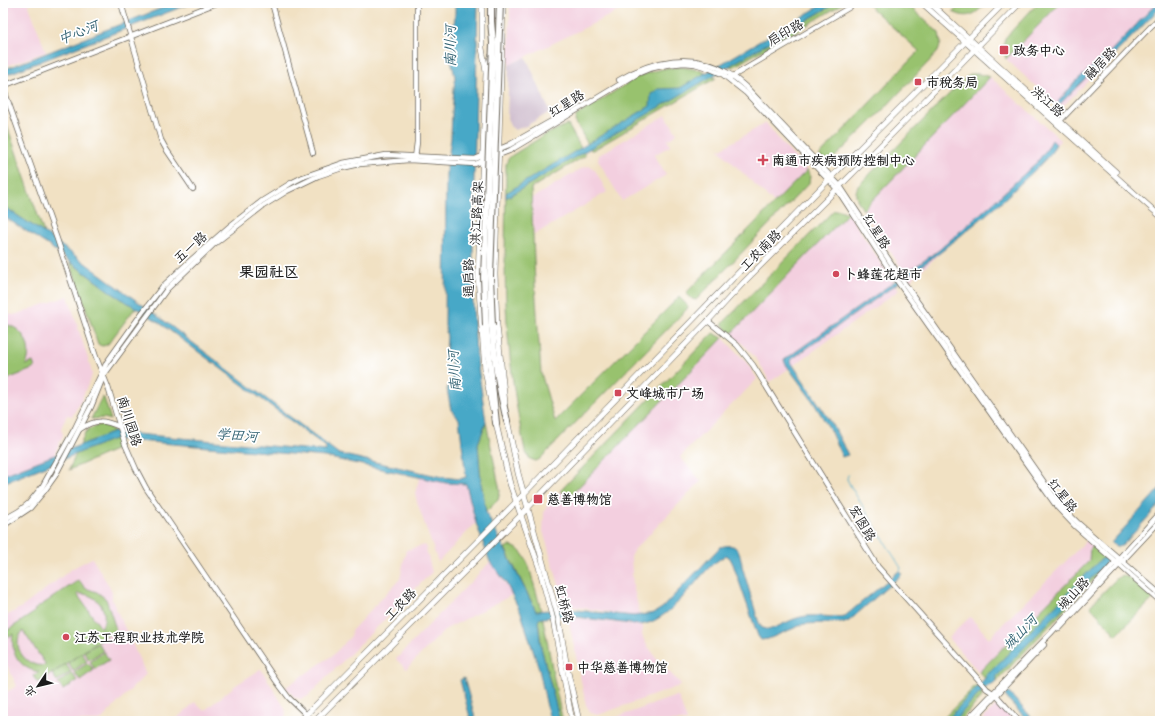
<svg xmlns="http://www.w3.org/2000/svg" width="1163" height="724" viewBox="0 0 1163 724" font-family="'Gochi Hand','LXGW WenKai TC',sans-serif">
<rect width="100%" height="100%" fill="#fff"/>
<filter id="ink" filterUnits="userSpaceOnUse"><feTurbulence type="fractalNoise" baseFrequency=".025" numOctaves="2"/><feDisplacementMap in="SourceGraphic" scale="8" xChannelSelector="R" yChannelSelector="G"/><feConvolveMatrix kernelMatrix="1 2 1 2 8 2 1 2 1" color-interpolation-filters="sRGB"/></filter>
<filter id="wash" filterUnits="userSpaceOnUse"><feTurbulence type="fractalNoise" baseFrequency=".012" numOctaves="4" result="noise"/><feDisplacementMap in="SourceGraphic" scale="16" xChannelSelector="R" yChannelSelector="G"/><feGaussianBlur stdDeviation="0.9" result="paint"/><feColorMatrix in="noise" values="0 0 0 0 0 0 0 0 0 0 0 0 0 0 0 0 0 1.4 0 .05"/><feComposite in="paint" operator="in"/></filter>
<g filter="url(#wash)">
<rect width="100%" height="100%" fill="#f1e1c3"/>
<g fill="#f3cfdf">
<path d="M3,3H28L46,52L3,67Z"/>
<path d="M510,3H635L509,65Z"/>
<path d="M1060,3H1157L1125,36L1129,40L1063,106L1061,107L1055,104L1006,59Z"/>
<path d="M990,77L1061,140L991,207L910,281L863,210Z"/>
<path d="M666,115L677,134L668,140L670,146L654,155L666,175L622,201L598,160L599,155Z"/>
<path d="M766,123L784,146L807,170L774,203L719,150Z"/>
<path d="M590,166L595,170L607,192L534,235L532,198L584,167Z"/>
<path d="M848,213L899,290L770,382L758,361L746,347L731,334Z"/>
<path d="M68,296L90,365L92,375L81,400L72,416L67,415L61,428L63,435L54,455L3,475V313L14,315Z"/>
<path d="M723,338L748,364L757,379L680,457L701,481L635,549L631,557L633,585L640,615L633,616L565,605L543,531L544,513L548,504L560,491L570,496Z"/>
<path d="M420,476L446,483L466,484L476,523L438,562L417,502L415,493Z"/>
<path d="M1087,540L1092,546L1090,548L1089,561L979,672L948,638L970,617L989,638Z"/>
<path d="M425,545L432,572L307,697L300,699L294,697L286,687L333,655L351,636L352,630L400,579L406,550Z"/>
<path d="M92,558L112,591V600L146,674L100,721H3V694L17,686L3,657V618L25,605L73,568Z"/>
<path d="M490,562L499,573L512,595L446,629L406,669L396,659Z"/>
<path d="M568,617L643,626L642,635L645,642L660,663L682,685L598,715L591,713L586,705Z"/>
<path d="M261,669L285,708L286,714L283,721H174L195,702L204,711L236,685Z"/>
<path d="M676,696L679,698L687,721H606Z"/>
<path d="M997,704H999L1015,721H981Z"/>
</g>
<path fill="#cfbdce" d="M526,57L550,112L526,126L515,130L510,126L507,118L509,65Z"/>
<g fill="#98c26e" stroke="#5a6f45" fill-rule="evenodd">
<path d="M836,3H844L765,50L759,52L733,67L729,66Z"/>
<path d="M866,3H906L939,33L941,43L937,53L880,113L835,157C828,160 824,160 819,156L919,51Z"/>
<path d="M970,3H987C975,14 969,20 953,12L959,6L963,7Z"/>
<path d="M1038,3H1060L1006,59L1003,49L1005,38Z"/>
<path d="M682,67L699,70L716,78L593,150H591L575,121L576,116L634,79L647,73L666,68Z"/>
<path d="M971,74H979L990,77L863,210C858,201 853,196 858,186L965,78Z"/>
<path d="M3,114L44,233L3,206Z"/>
<path d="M566,125H568L585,155V156L531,188L535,284L541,373L555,421L679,297L688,306L687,309L540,459L536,461L530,459L525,451C515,403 508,353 506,304C504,257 506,211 506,164L508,159L511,156L543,136Z"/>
<path d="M807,170L810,176L809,183L696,300L692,299L686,293Z"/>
<path d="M834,210H840L848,213L731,334L722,324Z"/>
<path d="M70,262L112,293L136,307L108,344C104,346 102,347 98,344Z"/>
<path d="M3,324C23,326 34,347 26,365L33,362L35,368L3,381Z"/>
<path d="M713,333L723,338L570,496L560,491Z"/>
<path d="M102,397L104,398L111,420L104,418L91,419Z"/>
<path d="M486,422L500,491L498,500L486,512L481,483L478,444Z"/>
<path d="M100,425C116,427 115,435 119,448L69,470L85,433L89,429Z"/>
<path d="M509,546C515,546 520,550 524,556C530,565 532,580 536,591C548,633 552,678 563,721H560L541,647L539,626L534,607L505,548Z"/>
<path d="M1092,546L1107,560L1103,570L994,684H990L979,672L1089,561L1090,548Z"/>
<path d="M1123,575L1129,578L1153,599L1116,635L1090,606L1116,579Z"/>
<path d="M79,580L85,588L97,592L106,599L116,629L38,683L33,676L39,672C20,669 10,653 13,634L9,637L5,632L35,612L34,610ZM77,594C97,592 111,612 101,628ZM23,631L46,665C27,669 9,646 23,631Z"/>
<path d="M98,643L103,651L89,660L84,652Z"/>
<path d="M104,652L109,660L95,669L90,662Z"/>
<path d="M82,653L87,661L73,671L68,663Z"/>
<path d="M88,663L94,670L80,680L74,672Z"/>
<path d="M66,664L71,672L57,681L52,674Z"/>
<path d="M72,673L77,681L63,690L58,683Z"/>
<path d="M976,685L982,693V697L959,721H941Z"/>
</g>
<g fill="#47a8c7" stroke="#326272">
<path d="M175,3H192L3,76V70Z"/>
<path d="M455,3H478L473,223V305L476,353L486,422L478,444L481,483L486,512L536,611L565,609L634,616L654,613L662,608L720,547C724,546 729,545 733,546C739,548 742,561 742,566L758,620L761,627L768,630C782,626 793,617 807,616C820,615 832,618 845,616L899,571L902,574L849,621L846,622L804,624L768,639L761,640L758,636L733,564L730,558L726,555C722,558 717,561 713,564C692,583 670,622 639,625L569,616L542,618L539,619L538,622L541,647L560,721H550L539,669L521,613L506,583L499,573L490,562L476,523L466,484L446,483L325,457L114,439L3,483V475L114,432L326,451V447L157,321L112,293L49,246L3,216V206L44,233L159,317L339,454L442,477L460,479L466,477L459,419L451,410L447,389L453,376L450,358L446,351L447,337L445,326L446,174L451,138L452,113L455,77L451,59L453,46L452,37L455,17Z"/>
<path d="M825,3H836L506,198V193L650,106L651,94L658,89L680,88Z"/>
<path d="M1157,3H1160V8L1117,52L1108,56L1060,104L1058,102L1076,81L1111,51Z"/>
<path d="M1052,140L1056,144L1051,153L1040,165L1000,203L941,252L792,359L791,362L833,425L848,455L842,457L829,428L812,400L785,363L784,360L939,250L997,199L1037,162L1047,149Z"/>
<path d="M1160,488V504L1123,545C1118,548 1116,546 1111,543Z"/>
<path d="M1105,557L1107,560L1106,563L997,676C997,683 995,682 990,685C982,689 962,713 954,721H946L986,677V675L991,671L1099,561Z"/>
<path d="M464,678L476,721H471L460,680Z"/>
<path d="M1008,692L1009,693L1035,721H1028L1005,696Z"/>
</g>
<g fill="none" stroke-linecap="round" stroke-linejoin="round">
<path stroke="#47a8c7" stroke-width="1" d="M848,475L847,479L851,487L901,568L899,573"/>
</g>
</g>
<g filter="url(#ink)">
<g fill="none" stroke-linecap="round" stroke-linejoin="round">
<g stroke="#676156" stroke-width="6">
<g id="secondary">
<path d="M121,3L161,140L166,149L193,189"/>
<path d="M272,3L313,153"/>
<path d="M730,77L733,76L850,7L853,3"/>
<path d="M619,80C653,60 693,51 728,73C735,77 741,83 747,88L840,186L905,284L1060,505L1078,523L1160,594"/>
<path d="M3,86L217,3"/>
<path d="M3,87L57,239L96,357L108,387L125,444L136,469L146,488L277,682L289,698L313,721"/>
<path d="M1058,123L1160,17"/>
<path d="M415,158L417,142V3"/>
<path d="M708,321L737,345L753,365L878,567L987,689L996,695L1019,721"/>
<path d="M80,429C96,419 104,420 120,427"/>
<path d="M3,520L19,511L29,503L42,487L75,428L107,362L142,313L162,287L191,260L231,225L262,201L291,183L303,177L343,163L386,155L475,159L509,145L569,111"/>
<path d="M3,526L30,508L45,490L55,476L91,407L104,375L167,289L213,245L263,206L287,191L318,176L342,168L360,164L409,160L475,164L509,151L637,74L649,69L666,65L684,63L695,64L708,68L722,74L746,93L837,189L895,278L1057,507L1075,526L1160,601"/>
<path d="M1059,629L1160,521"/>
<path d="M966,721L1051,633L1160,513"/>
<path d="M972,721L1044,645"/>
</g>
</g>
<g stroke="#676156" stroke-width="6">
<g id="primary">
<path d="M482,3V48L486,72"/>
<path d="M503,3L495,274L497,325L505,403"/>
<path d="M922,3L1160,216"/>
<path d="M930,3L1116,172"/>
<path d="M491,56L486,73L478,277L485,370L492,408"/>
<path d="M495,419L510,484L539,567L553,620L572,721"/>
<path d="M507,419L518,473L559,620L567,668L579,721"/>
<path d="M300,721L515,503L844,164L1004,3"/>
<path d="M315,721L520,516L708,321L744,282L893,133L1020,3"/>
</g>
</g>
<g stroke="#676156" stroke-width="8">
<g id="highway">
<path d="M494,15V3"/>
<path d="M486,326L496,423"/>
<path d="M492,326C494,360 499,388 507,421"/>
</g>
</g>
<use href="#secondary" stroke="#fff" stroke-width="4.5"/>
<use href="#primary" stroke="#fff" stroke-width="5"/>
<use href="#highway" stroke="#fff" stroke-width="6"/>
<g stroke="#676156" stroke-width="8" stroke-linecap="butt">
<g id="highway-bridge">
<path d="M486,326L484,277L493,43L491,21V3"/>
<path d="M492,326L490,276L500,3"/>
</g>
</g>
<use href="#highway-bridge" stroke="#fff" stroke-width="6"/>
</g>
</g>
<g fill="#d1495b" stroke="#fff" stroke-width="1.5">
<rect x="999" y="45" width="10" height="10" rx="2"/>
<rect x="914" y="78" width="8" height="8" rx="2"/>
<path d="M761 154h4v4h4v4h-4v4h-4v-4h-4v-4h4z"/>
<circle cx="836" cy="274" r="4"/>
<rect x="614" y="389" width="8" height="8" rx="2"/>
<rect x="533" y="494" width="10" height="10" rx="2"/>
<circle cx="66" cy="637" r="4"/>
<rect x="565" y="663" width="8" height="8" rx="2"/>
</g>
<g text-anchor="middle" stroke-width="3.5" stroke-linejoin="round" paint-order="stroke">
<g font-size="13" fill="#1c1c1c" stroke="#fff">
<text transform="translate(785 32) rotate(-30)" y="5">启印路</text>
<text transform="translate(1100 63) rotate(-46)" y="5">融居路</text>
<text transform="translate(1048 101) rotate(42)" y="5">洪江路</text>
<text transform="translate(566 103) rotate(-32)" y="5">红星路</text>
<text transform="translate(476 213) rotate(-87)" y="5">洪江路高架</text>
<text transform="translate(877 231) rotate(57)" y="5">红星路</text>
<text transform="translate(190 247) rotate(-42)" y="5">五一路</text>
<text transform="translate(760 250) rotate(-45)" y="5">工农南路</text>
<text transform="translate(468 278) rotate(-91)" y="5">通启路</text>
<text transform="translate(130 421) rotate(72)" y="5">南川园路</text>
<text transform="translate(1063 495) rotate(52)" y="5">红星路</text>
<text transform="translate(863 523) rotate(59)" y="5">宏图路</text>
<text transform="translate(1073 593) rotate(-47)" y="5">城山路</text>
<text transform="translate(400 604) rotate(-46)" y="5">工农路</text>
<text transform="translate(565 604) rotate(76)" y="5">虹桥路</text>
</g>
<g font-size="13" font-weight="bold" fill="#1c1c1c" stroke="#fff" text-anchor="start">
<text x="1013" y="55">政务中心</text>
<text x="926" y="87">市税务局</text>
<text x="772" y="165">南通市疾病预防控制中心</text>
<text x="844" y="279">卜蜂莲花超市</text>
<text x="626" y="398">文峰城市广场</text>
<text x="547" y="504">慈善博物馆</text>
<text x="74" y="642">江苏工程职业技术学院</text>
<text x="577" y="672">中华慈善博物馆</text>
</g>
<g font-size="14" font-style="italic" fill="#326272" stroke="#fff">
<text transform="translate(78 32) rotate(-21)" y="5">中心河</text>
<text transform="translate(450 46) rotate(-90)" y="5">南川河</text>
<text transform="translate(454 371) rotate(-94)" y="5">南川河</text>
<text transform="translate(237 435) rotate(5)" y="5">学田河</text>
<text transform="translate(1020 632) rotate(-46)" y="5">城山河</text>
</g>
<g font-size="15" font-weight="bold" fill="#1c1c1c" stroke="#fff">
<text x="269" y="277">果园社区</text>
</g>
</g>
<rect width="1163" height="724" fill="none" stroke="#fff" stroke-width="16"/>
<g transform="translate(38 686) rotate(235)" stroke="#ffffff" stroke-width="3" paint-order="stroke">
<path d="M0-3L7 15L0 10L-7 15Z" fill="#1c1c1c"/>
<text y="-6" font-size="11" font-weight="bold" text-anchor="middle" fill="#1c1c1c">北</text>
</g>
</svg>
